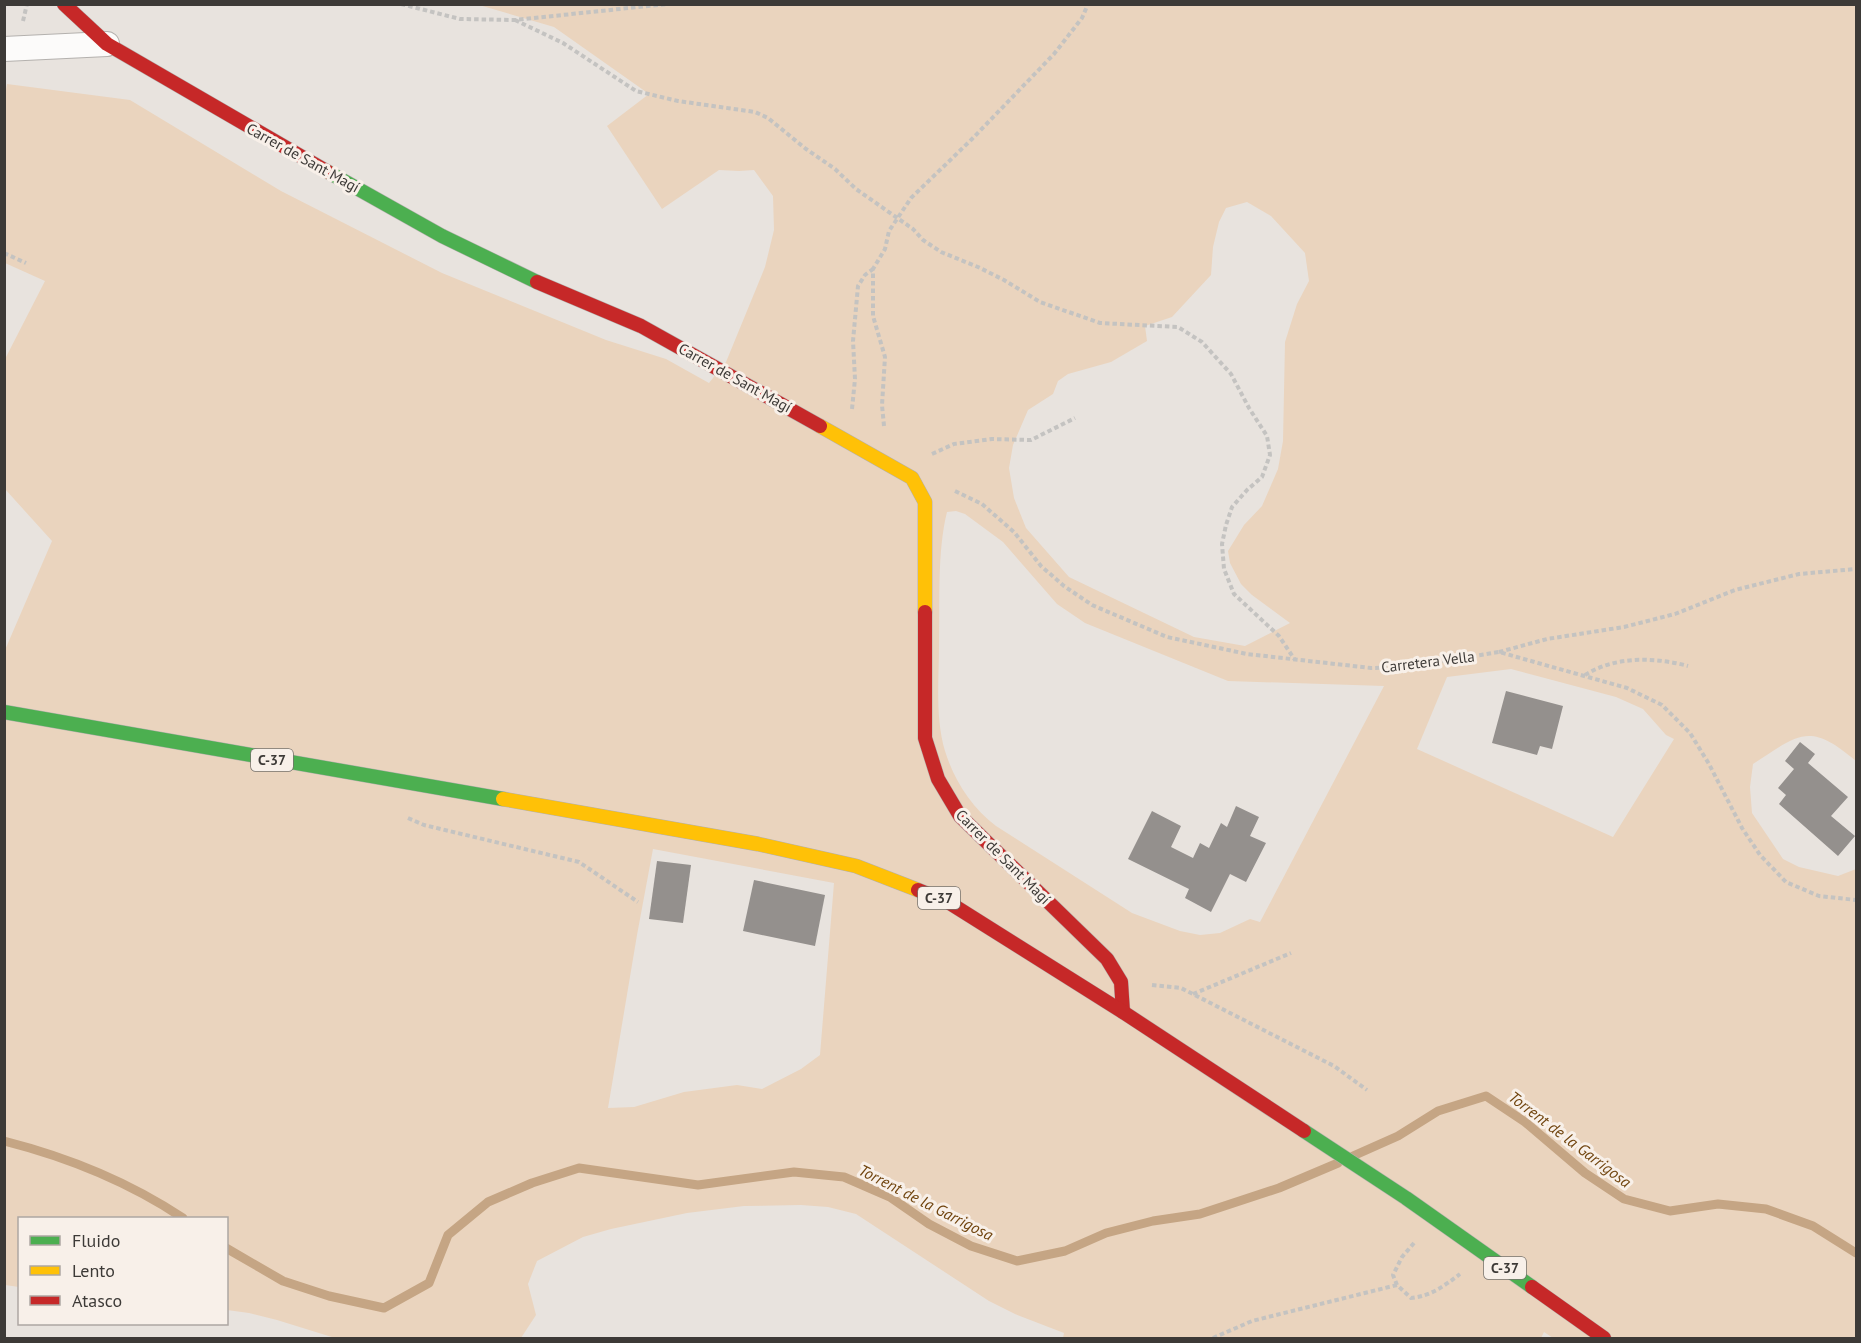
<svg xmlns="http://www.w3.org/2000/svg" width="1861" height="1343" viewBox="0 0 1861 1343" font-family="'PT Sans',sans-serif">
<rect width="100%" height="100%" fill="#e8e3de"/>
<path fill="#ead4be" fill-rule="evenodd" d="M479,5H1856V761C1810,722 1800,733 1753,764L1750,787L1752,813L1783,859L1799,867L1838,876L1856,869V1338H1553L1544,1332L1541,1338H1063L1064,1333L1015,1314L989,1301L856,1214L828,1207L801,1205L744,1206L687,1213L611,1229L583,1237L537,1261L528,1284L536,1315L521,1338H335L277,1320L249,1313L227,1310L226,1218H20L19,1287L5,1285V650L52,541L5,489L4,361L45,281L5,263L4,101L7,84L130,100L281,191L442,273L606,340L666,359L709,383L726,362L765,267L774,230L773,196L754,170L739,171L719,170L662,209L607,126L649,94L554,27ZM1247,202L1271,216L1305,253L1309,281L1297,304L1285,342L1283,441L1278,469L1262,506L1244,525L1228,551L1230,563L1241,584L1252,595L1290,623L1245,646L1194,637L1069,577L1026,528L1014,498L1009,468L1013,445L1028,410L1053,394L1058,381L1068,374L1111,362L1147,341L1145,326L1172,317L1211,275L1213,247L1219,222L1226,208ZM956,511L965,514L1003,542L1057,604L1085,623L1228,681L1384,686L1260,922L1250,919L1220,933L1200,935L1180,931L1132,913L996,826C971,807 954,780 945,751C935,718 939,679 939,645C940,603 937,552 947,512ZM1511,669L1616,697L1643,709L1666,735L1674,739L1613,837L1417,749L1447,677ZM653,849L834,883L820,1055L801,1069L762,1089L737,1085L684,1092L634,1107L608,1108L637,935Z"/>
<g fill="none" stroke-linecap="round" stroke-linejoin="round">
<g stroke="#c5a584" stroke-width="9">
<path d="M4,1141C67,1157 129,1182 183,1218"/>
<path d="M1353,1156L1398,1136L1438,1111L1486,1096L1525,1122L1585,1173L1624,1199L1670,1211L1718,1204L1766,1209L1813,1226L1856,1253"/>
<path d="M226,1248L283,1281L329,1296L384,1308L429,1283L448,1235L488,1202L532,1183L579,1168L698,1185L794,1172L844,1177L890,1197L929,1224L971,1246L1017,1261L1065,1251L1106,1233L1153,1221L1200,1214L1279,1188L1338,1163"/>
</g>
</g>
<g fill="#94908d">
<path d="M1506,691L1563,706L1552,749L1540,746L1537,755L1492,743Z"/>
<path d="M1800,742L1815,754L1808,763L1848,797L1831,816L1855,836L1838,856L1779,804L1786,795L1778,788L1794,769L1785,761Z"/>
<path d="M1236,806L1259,817L1250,836L1266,843L1246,882L1230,874L1211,912L1185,898L1189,889L1128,859L1152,811L1181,826L1171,847L1193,858L1200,843L1209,848L1221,823L1227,827Z"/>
<path d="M657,861L691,865L683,923L649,919Z"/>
<path d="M754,880L825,895L815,946L743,931Z"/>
</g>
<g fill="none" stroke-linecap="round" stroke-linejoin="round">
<g stroke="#b4b1ae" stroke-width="26">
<path id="street" d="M4,49L107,44"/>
</g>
<g stroke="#b4b1ae" stroke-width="15">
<g id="fast">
<path d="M328,172L442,236L537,282"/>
<path d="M4,712L503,799"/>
<path d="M1304,1131L1406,1198L1532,1287"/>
</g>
</g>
<g stroke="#b4b1ae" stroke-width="15">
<g id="slow">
<path d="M820,426L912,478L925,502V612"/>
<path d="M503,799L758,844L856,866L918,890"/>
</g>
</g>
<g stroke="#b4b1ae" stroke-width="15">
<g id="jam">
<path d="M64,4L107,44L328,172"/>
<path d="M537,282L641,326L820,426"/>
<path d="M925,612V738L938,779L960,816L1107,959L1121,982L1123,1012"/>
<path d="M918,890L948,902L1123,1012L1304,1131"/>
<path d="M1532,1287L1604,1338"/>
</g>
</g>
<g stroke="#c4c3c1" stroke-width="4" stroke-dasharray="4.5 3" stroke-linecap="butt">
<path d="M401,4L460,19L515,20L667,4"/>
<path d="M515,20L563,43L636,91L678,101L755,112L768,118L806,149L835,169L856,189L913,229L923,240L941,252L978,267L1004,280L1040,302L1100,323L1178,327L1202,342L1231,374L1249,408L1267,436L1270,455L1262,477L1247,490L1232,507L1226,525L1222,544L1224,569L1234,594L1279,636L1295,660"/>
<path d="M23,21L27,4"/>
<path d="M4,253L26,263"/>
<path d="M852,409L855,379L853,341L858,286L865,275L873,269"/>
<path d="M884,426L882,405L885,357L873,316V269L885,249L889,231L911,198L972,139L1054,54L1082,18L1088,4"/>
<path d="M932,454L954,444L992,439L1031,440L1075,418"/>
<path d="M955,491L982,504L1014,532L1041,566L1064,586L1092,605L1167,637L1247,654L1371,668L1406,667L1499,652L1627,688L1662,705L1690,733L1709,764L1742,828L1760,855L1786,882L1819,896L1856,900"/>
<path d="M1499,652L1547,639L1624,627L1675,614L1735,590L1799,574L1856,569"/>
<path d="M1585,675C1615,656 1655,657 1688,666"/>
<path d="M408,818L424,825L579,862L638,902"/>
<path d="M1152,985L1181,988L1334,1066L1367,1090"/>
<path d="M1193,994L1291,953"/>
<path d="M1414,1243L1402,1257L1393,1275L1397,1285L1411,1298C1431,1296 1444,1286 1460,1274"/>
<path d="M1213,1338L1252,1321L1397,1285"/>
</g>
<use href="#street" stroke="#fcfbfa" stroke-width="24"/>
<use href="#fast" stroke="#4caf50" stroke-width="14"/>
<use href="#slow" stroke="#ffc107" stroke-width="14"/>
<use href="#jam" stroke="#c62828" stroke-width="14"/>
</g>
<g text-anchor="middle" stroke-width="6" stroke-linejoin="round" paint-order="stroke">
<g fill="#f8f0e9" stroke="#75716c" stroke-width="1.5">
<rect x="251" y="749" width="42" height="22" rx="4.5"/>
<rect x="918" y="887" width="42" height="22" rx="4.5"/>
<rect x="1484" y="1257" width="42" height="22" rx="4.5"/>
</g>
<g font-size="14" font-weight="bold" fill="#3d3a37">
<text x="272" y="765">C-37</text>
<text x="939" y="903">C-37</text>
<text x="1505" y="1273">C-37</text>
</g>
<g font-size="15" fill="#3d3a37" stroke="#f8f0e9">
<text transform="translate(303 158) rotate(29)" y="5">Carrer de Sant Magí</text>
<text transform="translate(735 378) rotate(29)" y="5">Carrer de Sant Magí</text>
<text transform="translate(1428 662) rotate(-7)" y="5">Carretera Vella</text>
<text transform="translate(1003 857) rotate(45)" y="5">Carrer de Sant Magí</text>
</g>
<g font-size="16" font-style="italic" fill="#71450f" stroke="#f8f0e9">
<text transform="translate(1570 1139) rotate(37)" y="6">Torrent de la Garrigosa</text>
<text transform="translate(926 1202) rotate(27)" y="6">Torrent de la Garrigosa</text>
</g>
</g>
<rect width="1861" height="1343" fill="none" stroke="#3d3a37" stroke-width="12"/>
<rect x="18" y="1217" width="210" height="108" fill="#f8f0e9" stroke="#ada7a2" stroke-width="1.5"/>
<rect x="30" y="1236" width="30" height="9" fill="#4caf50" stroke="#ada7a2" stroke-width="1.5"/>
<text x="72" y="1247" font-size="18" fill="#3d3a37">Fluido</text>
<rect x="30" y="1266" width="30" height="9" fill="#ffc107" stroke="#ada7a2" stroke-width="1.5"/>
<text x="72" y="1277" font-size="18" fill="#3d3a37">Lento</text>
<rect x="30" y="1296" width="30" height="9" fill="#c62828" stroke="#ada7a2" stroke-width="1.5"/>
<text x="72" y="1307" font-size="18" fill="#3d3a37">Atasco</text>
</svg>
